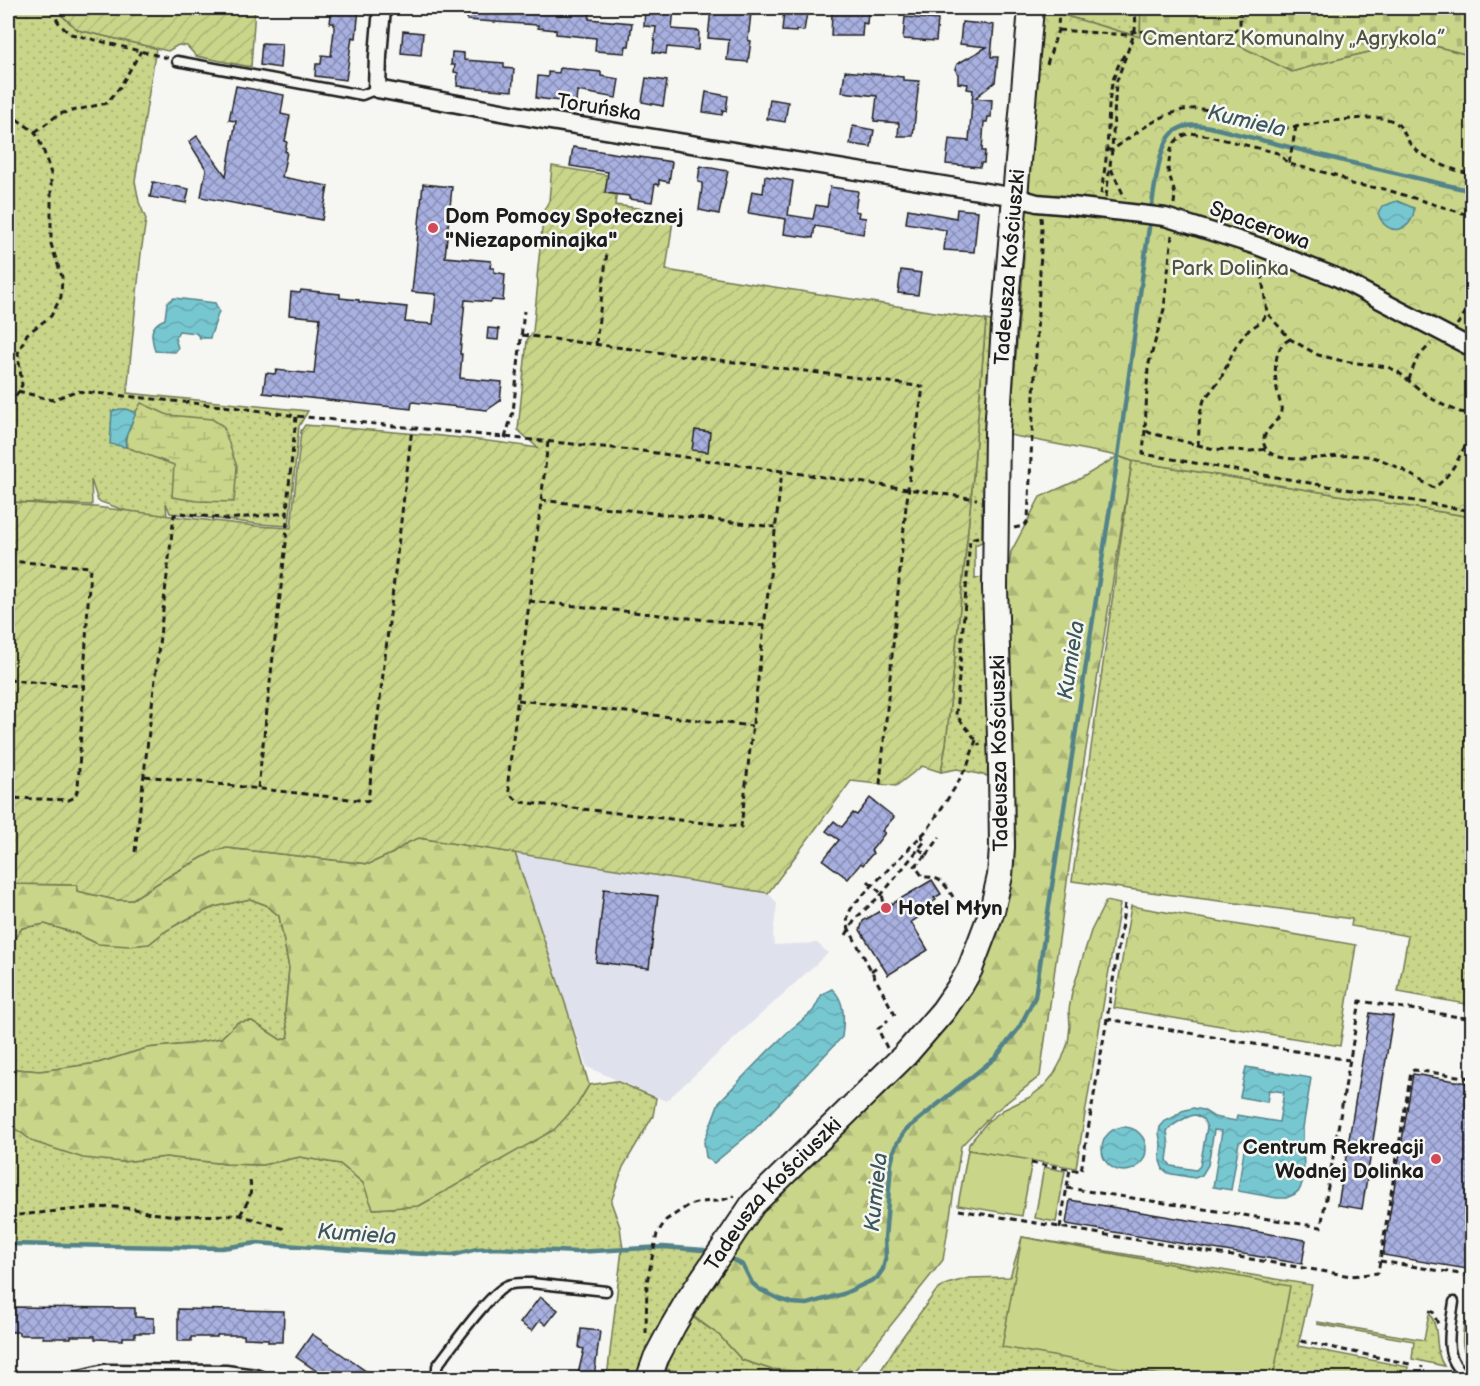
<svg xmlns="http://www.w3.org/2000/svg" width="1480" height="1386" viewBox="0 0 1480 1386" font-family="'Balsamiq Sans',sans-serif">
<defs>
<pattern id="grass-dots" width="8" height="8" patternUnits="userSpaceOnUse" patternTransform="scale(1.5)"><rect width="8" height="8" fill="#c9d589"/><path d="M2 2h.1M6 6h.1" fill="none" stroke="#acb676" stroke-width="1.8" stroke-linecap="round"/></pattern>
<pattern id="forest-firs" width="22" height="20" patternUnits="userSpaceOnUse" patternTransform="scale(1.5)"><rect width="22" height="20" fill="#c9d589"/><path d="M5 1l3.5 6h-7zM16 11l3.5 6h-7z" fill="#acb676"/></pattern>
<pattern id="wetland-marsh" width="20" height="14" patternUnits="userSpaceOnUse" patternTransform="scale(1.5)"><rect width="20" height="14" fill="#c9d589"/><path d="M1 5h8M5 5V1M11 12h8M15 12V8" fill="none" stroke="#acb676"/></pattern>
<pattern id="cemetery-stones" width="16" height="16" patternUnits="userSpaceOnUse" patternTransform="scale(1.5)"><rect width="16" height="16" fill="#c9d589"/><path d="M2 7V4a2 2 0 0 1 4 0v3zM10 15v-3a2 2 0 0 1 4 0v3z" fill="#acb676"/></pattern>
<pattern id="park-crowns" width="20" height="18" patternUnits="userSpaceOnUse" patternTransform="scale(1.5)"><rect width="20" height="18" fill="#c9d589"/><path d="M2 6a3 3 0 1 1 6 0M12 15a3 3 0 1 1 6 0" fill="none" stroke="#acb676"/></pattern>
<pattern id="garden-furrows" width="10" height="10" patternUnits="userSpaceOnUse" patternTransform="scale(1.5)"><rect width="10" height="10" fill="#c9d589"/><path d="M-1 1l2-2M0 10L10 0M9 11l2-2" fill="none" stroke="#acb676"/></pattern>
<pattern id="water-waves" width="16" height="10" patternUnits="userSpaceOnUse" patternTransform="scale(1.5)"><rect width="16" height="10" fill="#77c7d1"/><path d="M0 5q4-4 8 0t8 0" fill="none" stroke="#66aab3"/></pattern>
<pattern id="building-cross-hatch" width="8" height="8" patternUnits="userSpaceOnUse" patternTransform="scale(1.5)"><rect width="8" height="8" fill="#a8b0e0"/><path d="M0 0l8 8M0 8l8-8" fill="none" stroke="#888eb5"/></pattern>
</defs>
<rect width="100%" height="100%" fill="#f6f6f2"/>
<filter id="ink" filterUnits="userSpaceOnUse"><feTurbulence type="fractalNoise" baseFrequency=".0167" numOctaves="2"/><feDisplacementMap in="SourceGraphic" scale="12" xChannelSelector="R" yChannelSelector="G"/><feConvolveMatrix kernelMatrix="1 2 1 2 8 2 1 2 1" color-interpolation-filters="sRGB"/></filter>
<g filter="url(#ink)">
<path fill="#dfe1ed" d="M515,853L768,893L777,903L773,934L774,945L817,943L828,953L666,1101L587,1067Z"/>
<g fill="url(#grass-dots)" stroke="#727852" stroke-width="1.5">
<path d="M8,8H62V16L78,30L156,48L135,181L139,202L146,219L141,253L127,393L308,411L299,426L289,526L258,524L170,513L166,503L167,517L127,511L98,501L91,480L92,505L8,502Z"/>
<path d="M1038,8H1141L1140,37L1059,14L1038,13Z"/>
<path d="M986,320L996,322L986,490L982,504V542L975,545V579L986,576L992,777L957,769L941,772L946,744L971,499Z"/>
<path d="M1132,461L1472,517V1005L1398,992L1408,936L1351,926L1352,919C1258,905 1165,895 1072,881Z"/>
<path d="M250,899L266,905L279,916L289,968L285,1014L289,1037L281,1040L252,1021L238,1022L221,1038L189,1044L147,1048L98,1063L40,1071L16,1069L8,1096V948L22,928L45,924L75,933L98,944H149L164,932L183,921L214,907Z"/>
<path d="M616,1081L656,1098L653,1116L623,1167L611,1202L620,1227L623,1249L663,1247L704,1250L709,1252L641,1378H607L622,1249L576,1252L497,1248L477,1249L453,1255L379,1252L257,1243L222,1248L8,1244V1113L10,1125L122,1162L166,1157L226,1164L262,1165L300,1157L340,1164L363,1183L374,1209L419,1206L460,1182L577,1105L589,1085Z"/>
<path d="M1022,1237L1312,1285L1298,1346L1408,1367L1407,1375L1418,1377V1378H876L898,1343L936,1291L947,1284L969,1278L1010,1277Z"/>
<path d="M1429,1314H1430C1441,1331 1433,1350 1444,1366L1412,1359L1414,1341L1317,1324V1322L1424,1340Z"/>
<path d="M692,1317L719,1335L742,1360L770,1369L851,1375L848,1378C787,1378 725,1383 666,1369L677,1344Z"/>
<path d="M1466,1323H1471L1467,1347L1472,1348V1362C1460,1352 1462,1339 1464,1324Z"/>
</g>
<g fill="url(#forest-firs)" stroke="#727852" stroke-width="1.5">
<path d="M1118,456L1132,461L1082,774L1040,1076L992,1114L961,1146L943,1260L851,1375L770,1369L742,1360L719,1335L689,1313L738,1238L990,944L1004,609L1011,552L1040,497L1078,480Z"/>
<path d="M418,838L515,853L568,1012L589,1085L577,1105L554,1130L419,1206L373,1209L363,1183L340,1164L300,1157L262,1165L226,1164L166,1157L122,1162L83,1158L34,1142L10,1125C5,1102 7,1091 16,1069L40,1071L98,1063L147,1048L189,1044L221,1038L238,1022L252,1021L281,1040L289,1037L285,1014L289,968L279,916L266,905L250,899L214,907L183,921L164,932L149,944L129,946L98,944L75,933L45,924L22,928L8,948V884L77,885V891L116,900H131L174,873L214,851L227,848L369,864L393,853L407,843Z"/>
</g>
<path fill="url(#wetland-marsh)" stroke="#727852" stroke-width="1.5" d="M141,403L168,415L212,419L223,426L237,467L234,502L197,501L172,497L174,465L126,447C124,431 133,417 141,403Z"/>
<path fill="url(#cemetery-stones)" stroke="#727852" stroke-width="1.5" d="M1141,8H1472V56L1431,45L1391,47L1331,61L1292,72L1238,45L1140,37Z"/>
<g fill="url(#park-crowns)" stroke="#727852" stroke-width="1.5">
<path d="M1038,13L1059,14L1140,37L1238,45L1292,72L1331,61L1391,47L1431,45L1472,56V517L1132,461L1118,456L1009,435L1022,284L1024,256L1023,246Z"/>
<path d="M1106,901L1120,904L1076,1168L968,1150L969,1144L987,1122L1003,1110L1030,1097L1044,1086L1054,1074L1062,1059L1068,1043L1070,1026L1069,1010L1072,992L1091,931Z"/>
<path d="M1131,906L1356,945L1340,1046L1114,1008Z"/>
</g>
<g fill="url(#garden-furrows)" stroke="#727852" stroke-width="1.5">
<path d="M62,8H255L251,67L196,56L187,46L178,45L168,51L78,30L62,15Z"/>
<path d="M552,166L619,177L615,205L674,213L666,270L986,320L971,499L946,744L941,772L922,766L896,786L851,781L768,893L419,838L407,843L393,853L369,864L227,848L214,851L174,873L131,900H116L77,891V885L8,884V502L95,507L256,526L291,528L301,431L305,425C383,431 461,436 538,448L518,430L527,340L533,332L538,281L537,277L544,210L549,201Z"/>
</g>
<g fill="#c9d589" stroke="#727852" stroke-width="1.5">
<path d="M968,1150L1032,1160L1022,1216L958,1205Z"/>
<path d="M1044,1167L1065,1171L1056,1222L1035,1218Z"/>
<path d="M1022,1237L1290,1286L1273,1378H1177L1002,1347Z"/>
</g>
<g fill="url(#water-waves)" stroke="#538389" stroke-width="1.5" fill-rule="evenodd">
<path d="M1397,201L1414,208C1414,232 1386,239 1378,213L1382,206Z"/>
<path d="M174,298L215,303L219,311L210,338H200L196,333L179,331L175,338L178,348L175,352L155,351C151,336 148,326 165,319L167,303Z"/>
<path d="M120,409H127L136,413L125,439L126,447L110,444L112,411Z"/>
<path d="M832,989C846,1001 844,1021 842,1037L755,1129L714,1163L706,1157L704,1142L719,1102L767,1052L788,1032L813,1011L822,994Z"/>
<path d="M1246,1067L1311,1078L1303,1128L1304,1177L1300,1189L1295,1194L1286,1198H1277L1238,1191L1245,1143L1244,1140L1239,1142L1231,1190L1213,1187L1222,1131L1214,1130L1208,1165L1202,1175L1195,1178L1172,1174L1168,1173L1163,1169L1160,1161L1161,1144L1159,1133L1160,1127L1165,1121L1174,1117L1182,1111L1193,1108L1203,1110L1214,1117L1236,1121L1237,1115L1279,1122L1284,1092L1269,1090L1267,1102L1240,1097ZM1196,1115L1203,1119L1207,1127L1200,1166L1196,1170L1171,1166L1167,1160L1169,1146L1167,1131C1171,1125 1189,1115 1196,1115Z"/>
<circle cx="1124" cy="1149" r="22"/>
</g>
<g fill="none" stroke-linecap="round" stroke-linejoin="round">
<g stroke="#538389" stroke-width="4.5">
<path d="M1151,212C1153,197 1155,183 1158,169C1164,137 1174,119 1210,127L1348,162L1472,191"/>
<path d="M8,1244L222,1248L257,1243L379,1252L453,1255L477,1249L497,1248L576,1252L663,1247L704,1250"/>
<path d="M731,1259L743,1265L752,1283L759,1289L779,1299L792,1303L807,1304L843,1294L877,1278L883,1269L886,1256L885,1239L891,1164L895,1147L906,1130L995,1058L1019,1028L1035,997L1118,456L1150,220"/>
</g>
</g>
<g fill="url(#building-cross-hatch)" stroke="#1c1c1c" stroke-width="1.5">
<path d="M332,8H359L356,38L352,37L346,80L315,76L316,64H321L322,55L331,56L334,30V23H330Z"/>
<path d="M468,8H559V10L590,13L589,19L632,23L629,46H626L625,53L595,51L596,38L556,34V30L538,28V25L467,20Z"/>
<path d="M645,8H674L672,29L699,31L698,50L667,47L666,54L653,52L656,27L644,26Z"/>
<path d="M711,9L751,13L748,40L751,41L748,62L727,60L729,40L708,38Z"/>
<path d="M837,9L868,11L867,24L863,23L862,36H831L832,12H837Z"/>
<path d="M784,10L807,13L804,31L796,30V32L782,31Z"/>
<path d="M905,17L938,20L936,41L903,39Z"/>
<path d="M962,22L994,25L991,57H998L995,82L975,98L992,100L991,117H988L987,122H984L982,151H985L984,163H981L980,167L946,164L949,139L969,141L973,90L967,89L968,84L958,83V74L955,69L957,64L987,47L960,44Z"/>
<path d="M403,31L423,33L421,55L401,53Z"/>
<path d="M262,43L282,44L280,68L260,65Z"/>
<path d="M452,52L464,53V60L504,63V68L514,69L512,91L457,86L458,73L454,72L455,65H451Z"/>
<path d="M560,68L601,72V76L619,79L616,98L577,91L576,103L536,98L538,76L548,77V72L559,73Z"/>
<path d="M845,71L903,77V80L919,81L913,136H898L899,123L874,121L877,96L842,92Z"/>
<path d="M646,78L667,81L663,106L642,102Z"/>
<path d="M236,86L284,95L281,114L290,116L285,141L287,142L285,151L287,152L282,177L328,186L322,220L201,197L206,169L189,142L197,136L226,176L236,121L229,120Z"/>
<path d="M706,92L728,96L726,111L723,110L722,115L703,112Z"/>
<path d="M770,99L788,102L785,122L767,119Z"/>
<path d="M853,126L874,130L871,147L850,144Z"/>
<path d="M573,147L672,162L669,182L659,180V185L655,184L652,202L629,199V196L605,193L608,172L570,166Z"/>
<path d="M700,166L728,171L719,214L699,210L702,188V183L698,182Z"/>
<path d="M765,176L793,181L788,215L813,219L816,205L827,207L830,187L858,191L855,211L859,212L858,217L866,218L863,234L815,226L813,238L784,234L786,219L748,213L752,191L763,193Z"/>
<path d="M153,182L189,189L186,203L150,197Z"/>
<path d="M423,184L452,187L445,257L491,261L490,268H494V272L505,274L503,301L492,300L491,302L465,300L460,354H462L460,378L502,382L500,401L487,410L412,402L411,409L263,393L266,373L275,374L276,370L314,374L320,318L289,315L291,292L300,293L301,290L340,294V298L359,300V302L407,307L405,322L433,324L436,294L412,292Z"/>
<path d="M908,209L956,218L957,209L978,211L974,252L944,250L946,230L906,223Z"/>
<path d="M901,270L921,273L918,295L898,293Z"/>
<path d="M488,328L499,329L498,340L487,339Z"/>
<path d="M695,430L710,432L708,452L692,450Z"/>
<path d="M870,798L894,817L882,831L885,833L871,851L873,853L863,865L861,863L848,879L823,860L839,840L826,831L834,821L842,827L853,813L857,815Z"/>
<path d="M932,880L941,894L934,898L936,900L927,906L929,911L911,922L928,950L888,975L860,930L863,921Z"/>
<path d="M604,889L658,896L649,968L596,962Z"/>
<path d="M1370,1013L1393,1016L1362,1209L1338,1205Z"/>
<path d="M1413,1074L1473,1084V1235L1467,1269L1383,1255Z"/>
<path d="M1070,1200L1306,1240L1302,1264L1066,1224Z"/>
<path d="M540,1297L558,1310L546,1325L540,1320L532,1331L520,1323Z"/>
<path d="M8,1307L135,1308V1317L154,1318V1333H135V1337H123V1340L95,1339V1336H71V1338H43V1335H19V1332H8Z"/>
<path d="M178,1309L284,1311L283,1342H268V1339L244,1338V1335H217V1337H191V1341H178Z"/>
<path d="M581,1329L600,1331L594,1378H577L584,1349L579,1348Z"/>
<path d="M312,1334L334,1349L376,1378H327L318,1372L296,1357Z"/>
</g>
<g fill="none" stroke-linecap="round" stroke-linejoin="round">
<g stroke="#1c1c1c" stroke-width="13">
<g id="lane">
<path d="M177,61L362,95L377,89"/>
<path d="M1454,1302C1450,1330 1440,1363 1472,1378"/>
<path d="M653,1376L672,1378"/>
<path d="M70,1378L75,1376L105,1369L226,1370L256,1374L267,1378"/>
<path d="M439,1378L437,1373V1366C451,1348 490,1292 508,1285C516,1282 524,1283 531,1283L606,1291"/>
</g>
</g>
<g stroke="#1c1c1c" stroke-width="21">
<path id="street" d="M382,8L378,56L377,89L544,120L1016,197L1037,203L1072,206L1165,217L1257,246L1336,277L1472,348"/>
</g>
<g stroke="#1c1c1c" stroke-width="28">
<g id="secondary">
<path id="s1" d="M649,1378L656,1358L673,1326L687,1302L753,1204L905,1055L943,1011L961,985L970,969L992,911L1000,876L1002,847L1001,767L995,588L997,432L1004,326L1031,8"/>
</g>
</g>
<g stroke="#1c1c1c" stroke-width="3" stroke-dasharray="6 4.5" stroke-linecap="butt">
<path d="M55,8C54,20 61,27 71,34L168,58"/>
<path d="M1058,30L1128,35L1135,31L1228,37L1240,26V8"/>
<path d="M1047,64L1058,30L1059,8"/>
<path d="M8,113L35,132L43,149L51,174V244L62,277L61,297L51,316L27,334L18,353L22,385L13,401L8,405"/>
<path d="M35,132L59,114L107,103L120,87L141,51"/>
<path d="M1107,150H1112C1134,135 1156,116 1183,110C1213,103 1251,127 1282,128C1293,128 1304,125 1314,124C1331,121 1348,119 1365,118C1372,118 1380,117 1387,119C1403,123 1403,134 1411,145C1420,157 1458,173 1472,174"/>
<path d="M1289,163L1296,127"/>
<path d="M1111,169L1125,198"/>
<path d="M1101,194C1103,179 1106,163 1107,148C1110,112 1105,83 1126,52"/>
<path d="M1106,197L1112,150L1116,83L1135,31L1136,8"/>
<path d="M1174,204L1175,194L1168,170L1170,154L1172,147L1176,141L1180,137L1191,133L1209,136L1278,153L1289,164L1339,176L1351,184L1384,189L1472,216"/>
<path d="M1172,235L1164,309L1148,367L1145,430L1150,433L1214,449L1251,451L1267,449"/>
<path d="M1260,263L1267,313L1290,339L1318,355L1343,361L1388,367L1398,372L1429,397L1443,405L1460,412L1472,414"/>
<path d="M1457,325L1472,303"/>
<path d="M522,335L875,380L923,387L908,488"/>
<path d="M1290,339C1287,341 1285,342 1283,344C1272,356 1275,384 1279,398C1280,403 1282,406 1281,411C1279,424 1258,432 1265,447C1274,466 1323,457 1340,456C1350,455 1362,455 1372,457C1391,461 1417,479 1434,488C1454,473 1460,454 1472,433"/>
<path d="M596,344L607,252"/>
<path d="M1409,380C1414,363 1418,356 1431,344"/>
<path d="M18,391L52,400L76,391L241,408L296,416L642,451L977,499"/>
<path d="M1145,430L1143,454L1472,511"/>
<path d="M505,438L513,412L524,311"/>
<path d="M548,442L508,781C509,791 511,797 520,802L741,827L782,471"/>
<path d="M1198,446L1200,413L1204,400L1221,378L1236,346L1246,332L1262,321L1267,313"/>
<path d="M541,500L775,527"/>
<path d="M1014,528L1024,526L1028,520L1042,229L1041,217"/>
<path d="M978,537L970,539L956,715L976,740L980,746"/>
<path d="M8,561L90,567L78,788L75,797L69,800L8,798"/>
<path d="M529,601L764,626"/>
<path d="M8,680L83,686"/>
<path d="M518,700L752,726"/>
<path d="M145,776L368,801L412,428"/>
<path d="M880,784L906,506L909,488"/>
<path d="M258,788L286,543L288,495L296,417"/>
<path d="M919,849L927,855L915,866L923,877C940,876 945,884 953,897"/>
<path d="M135,852L174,515L182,513L227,519L287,513"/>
<path d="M927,855L940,837"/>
<path d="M868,881L882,894L884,904"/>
<path d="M1125,904L1107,1019L1349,1060"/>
<path d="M846,935L856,918L882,894L925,841L921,835"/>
<path d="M871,971L881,964"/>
<path d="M895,1015L849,929C845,918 849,911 856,902L928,829L956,786L968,764L976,740"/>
<path d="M887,1048L878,1029L888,1020"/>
<path d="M1031,1163L1081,1171L1107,1019"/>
<path d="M1067,1188L1321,1227L1360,1001L1472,1019"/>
<path d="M959,1210L1351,1276L1378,1273L1411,1072L1414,1070L1472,1078"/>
<path d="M240,1215C247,1203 253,1195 250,1181"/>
<path d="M8,1216L89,1208L115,1207L135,1209L150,1213L177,1216L240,1215L285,1229"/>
<path d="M1060,1228L1070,1169"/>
<path d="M1380,1261L1472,1276"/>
<path d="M1429,1311L1433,1312L1438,1324"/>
<path d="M1463,1323H1471L1467,1347L1472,1348"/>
<path d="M646,1333L647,1282L657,1234L666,1220L689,1205L700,1202L719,1201L735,1196"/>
<path d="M1301,1341L1410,1364"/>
<path d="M1419,1378L1422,1366"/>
</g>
<use href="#lane" stroke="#f6f6f2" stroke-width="8"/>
<use href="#street" stroke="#f6f6f2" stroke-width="16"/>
<use href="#secondary" stroke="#f6f6f2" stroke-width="24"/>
</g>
</g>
<g fill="#d1495b" stroke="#f6f6f2" stroke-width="2">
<circle cx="433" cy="228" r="6"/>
<circle cx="886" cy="908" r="6"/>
<circle cx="1436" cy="1159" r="6"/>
</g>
<g text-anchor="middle" stroke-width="5" stroke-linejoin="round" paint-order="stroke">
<g font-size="21" fill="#50543d" stroke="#f6f6f2">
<text x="1294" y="45">Cmentarz Komunalny „Agrykola”</text>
<text x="1230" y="275">Park Dolinka</text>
</g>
<g font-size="21" fill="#1c1c1c" stroke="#f6f6f2">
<text transform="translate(599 107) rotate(9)" y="7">Toruńska</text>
<text transform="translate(1260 225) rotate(20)" y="7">Spacerowa</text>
<text dy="7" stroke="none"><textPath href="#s1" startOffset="1232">Tadeusza Kościuszki</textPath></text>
<text transform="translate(999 753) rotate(-91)" y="7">Tadeusza Kościuszki</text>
<text dy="7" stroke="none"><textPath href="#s1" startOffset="224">Tadeusza Kościuszki</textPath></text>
</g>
<g font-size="21" font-weight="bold" fill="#1c1c1c" stroke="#f6f6f2" text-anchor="start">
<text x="445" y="223">Dom Pomocy Społecznej<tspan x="445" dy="24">"Niezapominajka"</tspan></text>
<text x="898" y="915">Hotel Młyn</text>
<text x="1424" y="1154" text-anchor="end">Centrum Rekreacji<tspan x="1424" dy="24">Wodnej Dolinka</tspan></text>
</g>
<g font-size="22" font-style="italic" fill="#3c585b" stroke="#f6f6f2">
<text transform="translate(1247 120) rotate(13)" y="8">Kumiela</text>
<text transform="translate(1070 660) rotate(-81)" y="8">Kumiela</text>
<text transform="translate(875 1192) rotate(-84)" y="8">Kumiela</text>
<text transform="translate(357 1233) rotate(4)" y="8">Kumiela</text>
</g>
</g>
<rect width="1480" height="1386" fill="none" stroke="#f6f6f2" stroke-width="30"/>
<rect x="15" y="15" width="1450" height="1356" fill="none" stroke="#1c1c1c" stroke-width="2" filter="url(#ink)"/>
</svg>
